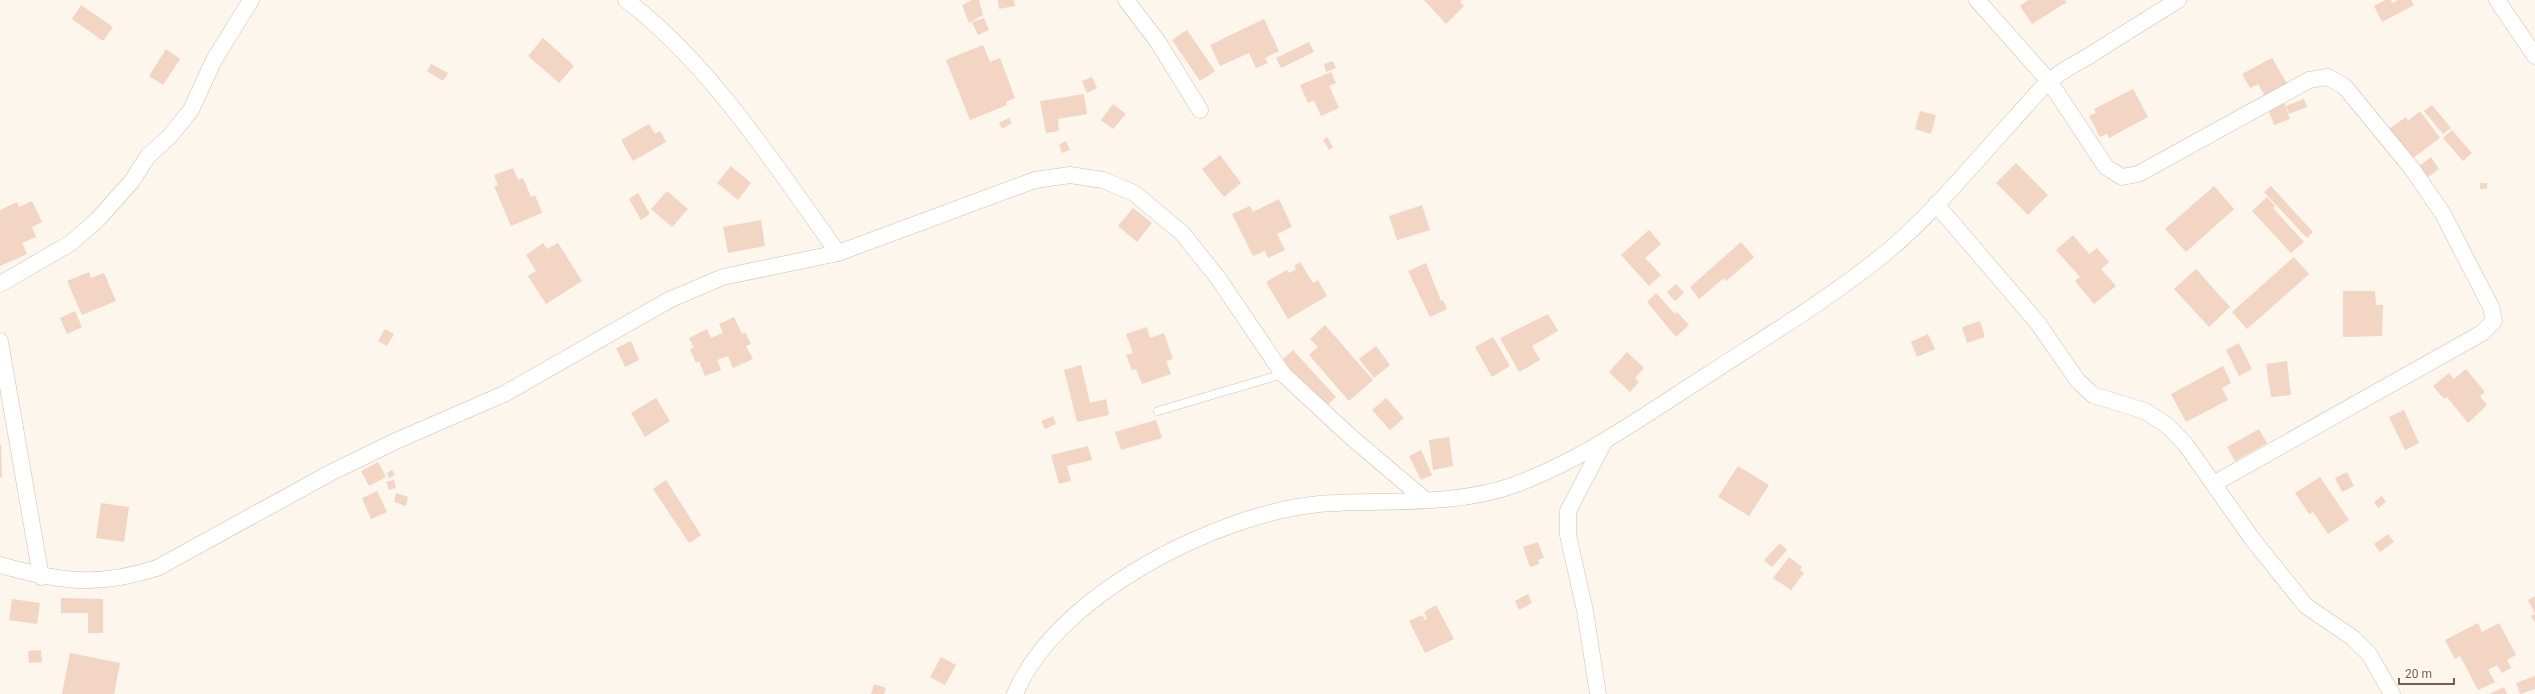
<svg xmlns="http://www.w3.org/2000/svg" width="2535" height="694" viewBox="0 0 2535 694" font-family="Roboto,sans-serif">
<rect width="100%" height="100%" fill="#fdf6ec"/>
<g fill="#f3d5c3">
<path d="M972,0H979L983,15L969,23L962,5Z"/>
<path d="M998,0H1014L1015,6L999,9Z"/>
<path d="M1424,0H1462L1460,2L1464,6L1446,24Z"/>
<path d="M2028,0H2065L2067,2L2032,24L2020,6Z"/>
<path d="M2385,0H2391L2392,3L2398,0H2411L2414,5L2382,22L2374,6Z"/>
<path d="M81,5L113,27L103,41L72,19Z"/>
<path d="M984,18L989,30L978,35L972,22Z"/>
<path d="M1264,19L1279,51L1265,58L1268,63L1256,68L1249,53L1220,66L1210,45Z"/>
<path d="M1187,30L1215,71L1200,81L1172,40Z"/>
<path d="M543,38L574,66L559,83L528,56Z"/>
<path d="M1309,42L1314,52L1281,68L1276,58Z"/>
<path d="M983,45L990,62L1000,58L1015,98L1006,102L1007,105L970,120L946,60Z"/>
<path d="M166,49L180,59L163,85L149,76Z"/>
<path d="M2272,58L2287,84L2265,96L2258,84L2250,88L2242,74Z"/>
<path d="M1333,61L1336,68L1326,72L1324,64Z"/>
<path d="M431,64L448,73L443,81L427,71Z"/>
<path d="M1331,72L1336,83L1329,86L1339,108L1321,116L1314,100L1308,103L1300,85Z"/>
<path d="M1092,77L1097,88L1087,93L1082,81Z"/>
<path d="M2133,89L2148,117L2109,138L2107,134L2100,137L2089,116L2096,113L2094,109Z"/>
<path d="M1084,94L1087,114L1058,119L1059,131L1046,133L1040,101Z"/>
<path d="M2304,99L2307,107L2289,114L2286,106Z"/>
<path d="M2284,102L2290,119L2274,125L2268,109Z"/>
<path d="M1113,104L1126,114L1113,129L1101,120Z"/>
<path d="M2432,105L2451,128L2443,134L2424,111Z"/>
<path d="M1920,111L1936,115L1931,134L1915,129Z"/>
<path d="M2420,111L2440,138L2409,161L2386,131L2406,117L2408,121Z"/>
<path d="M1009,118L1012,123L1002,129L999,123Z"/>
<path d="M649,124L655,134L660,131L666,142L633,161L621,140Z"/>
<path d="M2452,130L2472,153L2463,161L2443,138Z"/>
<path d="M1327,137L1333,147L1329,150L1323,140Z"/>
<path d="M1066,141L1070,150L1062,153L1059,145Z"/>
<path d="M1220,155L1241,183L1224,197L1202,169Z"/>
<path d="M2431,157L2439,169L2424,180L2415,169Z"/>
<path d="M2016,163L2048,195L2028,215L1996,183Z"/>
<path d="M731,166L751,183L738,200L717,183Z"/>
<path d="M513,168L518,180L523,178L531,197L535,195L542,213L511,226L494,186L498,185L494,175Z"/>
<rect x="2480" y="183" width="7" height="6"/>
<path d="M2214,186L2234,209L2186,252L2165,229Z"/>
<path d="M2271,186L2313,232L2307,238L2264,192Z"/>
<path d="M667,191L688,209L672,227L651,209Z"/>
<path d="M638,193L650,214L641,220L629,199Z"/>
<path d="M2267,197L2275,206L2273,208L2304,242L2291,253L2252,211Z"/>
<path d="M1279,199L1292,227L1277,234L1285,250L1268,258L1265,251L1253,256L1232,214L1250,206L1253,212Z"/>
<path d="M32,201L42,222L32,227L36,237L22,243L27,254L0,266V210L17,202L19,207Z"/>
<path d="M1422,205L1430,230L1397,240L1389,216Z"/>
<path d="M1133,208L1152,223L1137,242L1118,226Z"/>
<path d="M761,220L765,246L728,253L723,227Z"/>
<path d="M1649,230L1661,244L1645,258L1661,275L1649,286L1621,255Z"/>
<path d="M2073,235L2089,254L2097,248L2109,262L2101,269L2116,286L2094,304L2075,281L2080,277L2056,250Z"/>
<path d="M1741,242L1754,257L1726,281L1724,278L1699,299L1690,287Z"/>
<path d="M543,243L547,249L558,243L582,281L546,304L528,276L536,271L526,255Z"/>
<path d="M2294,257L2309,274L2247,329L2232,312Z"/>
<path d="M1300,262L1313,283L1318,280L1327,296L1288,319L1266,282L1287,270L1289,273L1296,269L1294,266Z"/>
<path d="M1426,263L1441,301L1443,300L1447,309L1430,317L1408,271Z"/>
<path d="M2196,269L2230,307L2209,327L2174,289Z"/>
<path d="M89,272L91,278L104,273L116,301L82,315L67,281Z"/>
<path d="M1676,284L1684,293L1675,301L1667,292Z"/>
<path d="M2343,291H2375L2376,305H2383L2382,336L2343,337Z"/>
<path d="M1656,293L1675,314L1677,312L1689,325L1676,337L1647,302Z"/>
<path d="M75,311L82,327L67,334L60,318Z"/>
<path d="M1548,314L1558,331L1532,346L1540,360L1519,372L1500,338Z"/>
<path d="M734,317L742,334L745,332L751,344L746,346L753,359L733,368L728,356L717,360L721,370L705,376L699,361L696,363L690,349L694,348L689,338L707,329L711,338L723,333L719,324Z"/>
<path d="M1980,321L1985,337L1967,343L1962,327Z"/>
<path d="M1325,325L1373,380L1349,401L1309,355L1318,347L1310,339Z"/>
<path d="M1147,327L1150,338L1164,333L1173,359L1166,361L1171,374L1142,384L1136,369L1132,370L1126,355L1133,353L1126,334Z"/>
<path d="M385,329L394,334L387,346L378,341Z"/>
<path d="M1928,334L1935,349L1917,357L1911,342Z"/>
<path d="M1493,337L1510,366L1492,377L1475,347Z"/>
<path d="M631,341L639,360L625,367L616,348Z"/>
<path d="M2239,343L2252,369L2239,376L2226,350Z"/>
<path d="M1376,346L1390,365L1374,378L1359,359Z"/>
<path d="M1293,350L1336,397L1324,408L1281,361Z"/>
<path d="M1627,352L1644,368L1635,378L1639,382L1630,392L1609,372Z"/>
<path d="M2287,361L2291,395L2271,397L2266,364Z"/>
<path d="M1081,365L1090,403L1106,399L1109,415L1077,422L1064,370Z"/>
<path d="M2223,366L2231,383L2222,388L2228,400L2186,422L2171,394Z"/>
<path d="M2466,369L2485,392L2480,396L2487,405L2468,423L2447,397L2444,399L2433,386L2449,373L2454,379Z"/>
<path d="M656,398L670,421L645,437L631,413Z"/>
<path d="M1386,398L1404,418L1390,430L1372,410Z"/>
<path d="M2404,410L2419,443L2405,450L2389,417Z"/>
<path d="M1053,416L1056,424L1045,429L1041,421Z"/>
<path d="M1156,420L1162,438L1121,450L1115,432Z"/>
<path d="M2259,429L2267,443L2235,461L2227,447Z"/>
<path d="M1449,437L1453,466L1433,470L1429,440Z"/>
<path d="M0,445H1L2,477H0Z"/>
<path d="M1088,446L1092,460L1067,466L1071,481L1059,484L1051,455Z"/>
<path d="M1421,450L1432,475L1421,480L1409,456Z"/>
<path d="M378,462L386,477L369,486L361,471Z"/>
<path d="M1738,466L1769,485L1749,516L1718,497Z"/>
<path d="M392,470L395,475L389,478L387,473Z"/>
<path d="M2347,472L2354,486L2342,492L2335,478Z"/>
<path d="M2320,477L2349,520L2328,534L2313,512L2309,514L2295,493Z"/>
<path d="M394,480L396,488L389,490L386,482Z"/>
<path d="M666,480L701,535L689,543L653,489Z"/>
<path d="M377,491L387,512L371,519L362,498Z"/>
<path d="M396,493L408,497L406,506L394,502Z"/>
<path d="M2382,496L2386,502L2378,508L2374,502Z"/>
<path d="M101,503L129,507L124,542L96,538Z"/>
<path d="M2388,534L2394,542L2380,552L2374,544Z"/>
<path d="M1538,542L1544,558L1538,560L1539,564L1530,567L1523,547Z"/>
<path d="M1780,543L1787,550L1772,567L1764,560Z"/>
<path d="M1789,557L1802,567L1800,570L1804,573L1791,590L1773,578Z"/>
<path d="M1528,594L1532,603L1519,610L1515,601Z"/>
<path d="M2535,596V623L2531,616L2535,614L2528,600Z"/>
<path d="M61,598L103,599V633H88V613H61Z"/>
<path d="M12,599L40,603L37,624L9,620Z"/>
<path d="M1436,605L1454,639L1425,653L1409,621L1422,615L1425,620L1427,619L1424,612Z"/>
<path d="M2478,623L2482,632L2499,623L2516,655L2507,660L2511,668L2502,673L2497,665L2488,670L2495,682L2478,690L2460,656L2455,659L2445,640Z"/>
<path d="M41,650L42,662L29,663L28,651Z"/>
<path d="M70,653L120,663L114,694H62Z"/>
<path d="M941,657L956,665L945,685L930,677Z"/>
<path d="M2535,676V689L2520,694L2516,683Z"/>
<path d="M874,684L886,688L884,694H871Z"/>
<path d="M2504,687L2507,694H2489Z"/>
</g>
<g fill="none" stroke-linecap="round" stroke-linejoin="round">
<g stroke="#d1beb0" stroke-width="9">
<path id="service" d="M1158,411L1283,374"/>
</g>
<g stroke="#d1beb0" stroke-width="17">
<g id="minor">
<path d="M626,0C710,63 777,168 838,253"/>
<path d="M1126,0L1158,42L1200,110"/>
<path d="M1977,0L2049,81L2106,167L2122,177L2138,174L2309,80L2328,77L2345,87L2413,170L2443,214L2491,307L2494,321L2482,333L2215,483"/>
<path d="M2497,0L2535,56"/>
<path d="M1936,204L2037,322L2078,381L2093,395L2145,411L2168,426L2186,445L2253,540L2306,606L2353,638L2369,654L2392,694"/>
<path d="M0,284L71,243L98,219L132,181L148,156L170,136L191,110L214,60L251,0"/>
<path d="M0,341L41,577"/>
<path d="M0,565C59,582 98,587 157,568L332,472L398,440L504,394L669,300L723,277L838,253L1035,180L1070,175L1103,180L1134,193L1182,233L1218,278L1283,374L1351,437L1424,499"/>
<path d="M1015,694C1056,595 1217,514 1319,504C1383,499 1453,507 1514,485C1585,459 1646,414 1709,374C1769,335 1832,297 1888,251C1934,212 1974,163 2014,119C2025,107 2036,94 2047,83C2059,72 2075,64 2089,56C2118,37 2148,19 2178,0"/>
<path d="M1598,694L1585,611L1568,535V511L1604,442"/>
</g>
</g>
<use href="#service" stroke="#fff" stroke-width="8"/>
<use href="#minor" stroke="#fff" stroke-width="16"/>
</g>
<path d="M2399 678v6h55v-6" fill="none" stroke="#7a5c4d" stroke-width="2"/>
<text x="2405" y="678" font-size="12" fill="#7a5c4d" stroke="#fffaf3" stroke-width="3" paint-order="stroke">20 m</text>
</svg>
